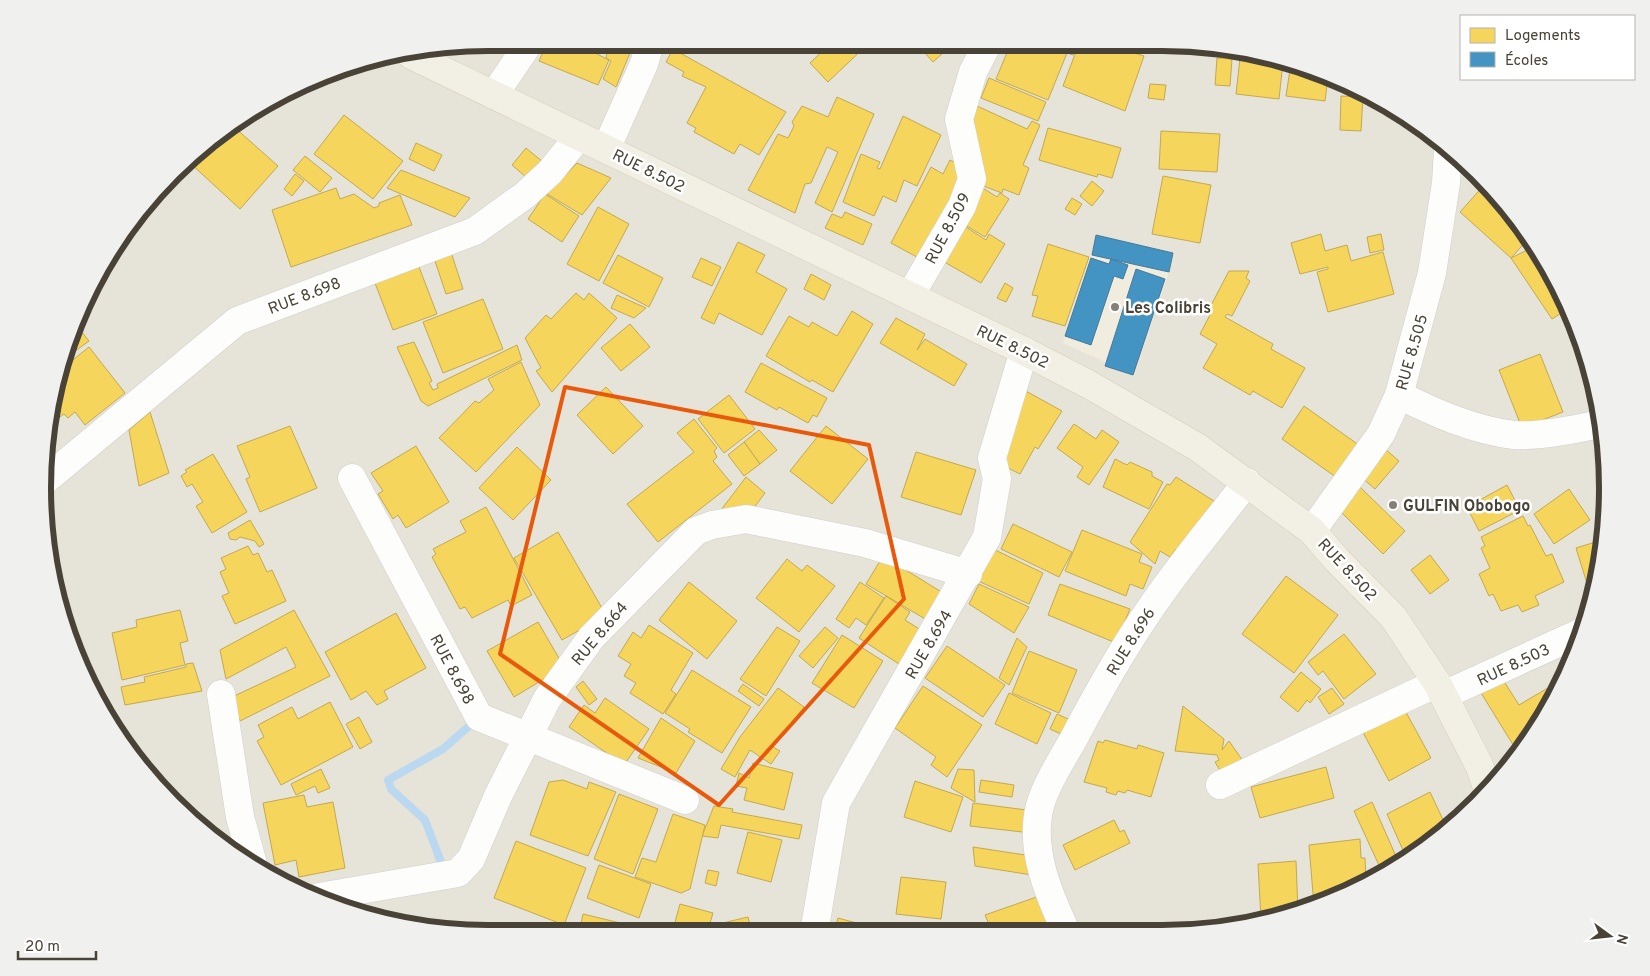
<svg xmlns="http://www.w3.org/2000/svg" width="1650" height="976" viewBox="0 0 1650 976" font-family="Overpass,sans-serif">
<rect width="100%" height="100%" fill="#f2f1ec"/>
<path fill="#e6e3d9" d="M488,43H1191L1305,66L1409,117L1477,173L1532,240L1573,317L1599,401L1607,488L1599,575L1574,658L1533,735L1477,803L1385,874L1305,910L1191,933H459L345,910L241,859L135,759L66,631L43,488L58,372L118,240L217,134L345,66Z"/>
<path fill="#f0ecde" d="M1096,235L1173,253L1169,272L1133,375L1105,366V362L1063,343L1091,258Z"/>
<g fill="#f6d55c" stroke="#c2a951">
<path d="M547,43H592L589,50L609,60L598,85L539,61Z"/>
<path d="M609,43H634L616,87L603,79L611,61L606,58Z"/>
<path d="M831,43H869L828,82L810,63Z"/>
<path d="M916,43H966L957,51L952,45L933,62Z"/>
<path d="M1011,43H1051L1062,47L1063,45L1060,43H1078L1073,55L1067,53L1048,100L996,79Z"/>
<path d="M1167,43H1191L1216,48V55L1167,52Z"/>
<path d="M1104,44L1144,56L1125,111L1063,86L1077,49Z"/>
<path d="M673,49L786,112L759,155L740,144L734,154L694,132L696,128L687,123L706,87L682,76L684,72L666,62Z"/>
<path d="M1257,56L1283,62L1279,99L1236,94L1240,58L1256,60Z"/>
<path d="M1217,58L1232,59L1230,86L1215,85Z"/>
<path d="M1291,63L1305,66L1328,77L1325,101L1286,96Z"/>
<path d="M329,75L323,86L315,82Z"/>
<path d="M989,78L1046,102L1038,121L981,98Z"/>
<path d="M1150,84L1166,85L1164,100L1148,98Z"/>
<path d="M1341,96L1363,97L1361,131L1340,130Z"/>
<path d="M837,97L874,114L832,212L815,203L838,152L827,147L811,183L805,184L795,213L748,190L778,134L788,138L794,126L792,122L802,106L828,117Z"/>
<path d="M975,105L1027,129L1032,121L1040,125L1023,165L1029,168L1019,195L1003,189L1002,193L978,184L973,111Z"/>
<path d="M344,115L403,161L373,199L314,154Z"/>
<path d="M903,116L941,135L917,186L904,180L896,202L883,196L874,216L843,202L861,154L880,162L877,168L880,169Z"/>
<path d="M233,126L278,166L240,209L190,163L217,134Z"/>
<path d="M1048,128L1121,148L1112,178L1098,174L1097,177L1039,160Z"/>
<path d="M1161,131L1220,134L1217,172L1159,169Z"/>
<path d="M416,143L442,155L434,171L409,159Z"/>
<path d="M526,148L549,167L534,184L512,165Z"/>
<path d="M305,156L332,178L320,192L293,170Z"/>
<path d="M950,160L965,168L926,262L891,243L931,167L943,174Z"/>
<path d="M577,163L611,178L582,215L547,194Z"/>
<path d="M401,170L470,198L455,217L387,188Z"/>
<path d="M295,174L304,181L292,196L284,189Z"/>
<path d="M1163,176L1211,185L1200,243L1152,234Z"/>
<path d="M1092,181L1104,191L1092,206L1080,196Z"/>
<path d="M1486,183L1530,237L1511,258L1460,212Z"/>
<path d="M981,187L997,197L1000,193L1009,199L985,237L960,222Z"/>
<path d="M336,188L340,199L354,194L374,208L379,206V203L400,195L412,225L291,267L272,210Z"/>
<path d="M545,194L579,216L562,242L528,219Z"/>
<path d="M1072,198L1082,204L1075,215L1065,209Z"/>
<path d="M598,207L629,224L599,281L567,264Z"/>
<path d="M845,212L872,224L863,245L825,228L832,214L842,218Z"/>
<path d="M961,224L986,240L989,234L1005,244L981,283L939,259Z"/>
<path d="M1321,234L1325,251L1347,245L1351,261L1383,252L1394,294L1328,312L1317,272L1328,269V267L1300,274L1291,243Z"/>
<path d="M1381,234L1384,250L1370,253L1367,237Z"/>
<path d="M738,242L765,255L756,272L787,289L762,335L719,313L714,324L701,318Z"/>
<path d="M1048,244L1089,257L1065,326L1032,316L1038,296L1032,295Z"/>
<path d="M1535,246L1569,308L1552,319L1511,258Z"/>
<path d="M450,249L463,289L446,294L433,255Z"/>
<path d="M618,255L663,278L649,307L603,283Z"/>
<path d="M701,258L721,267L712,286L692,277Z"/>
<path d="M419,267L437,314L393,330L375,283Z"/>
<path d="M1229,271H1249L1246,278L1250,281L1232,316L1227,314L1225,317L1273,344L1271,349L1305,368L1282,408L1253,391L1250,395L1203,368L1217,344L1200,334L1211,313L1208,311Z"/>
<path d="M811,274L831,285L824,300L804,289Z"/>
<path d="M1005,283L1013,288L1006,302L997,298Z"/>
<path d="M576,293L584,300L589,293L617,318L552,392L536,371L541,368L525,338L546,315L551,319Z"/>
<path d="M617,295L646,308L634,318L611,308Z"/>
<path d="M483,299L503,349L443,373L423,322Z"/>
<path d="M852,311L873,324L833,392L812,380L810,382L766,356L789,316L809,327L812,322L837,336Z"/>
<path d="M896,318L925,334L917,350L925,339L967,364L954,386L880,343Z"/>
<path d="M630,324L650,347L621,371L601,348Z"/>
<path d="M78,327L89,341L63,360Z"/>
<path d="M414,342L432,381L429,383L433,390L438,388L437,384L517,345L522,360L428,406L421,401L397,347Z"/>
<path d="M89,347L125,393L85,425L75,412L68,418L64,414L56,420L52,416L58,372Z"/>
<path d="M1540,354L1563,412L1522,428L1499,370Z"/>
<path d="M521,362L540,405L476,472L439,438L475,401L479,403L494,390L488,379Z"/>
<path d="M761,363L827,398L817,417L813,415L808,423L779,407L777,410L745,392Z"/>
<path d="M606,387L643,426L613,454L577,415Z"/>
<path d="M1024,390L1062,411L1038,449L1035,447L1020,474L1004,466Z"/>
<path d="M729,395L755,429L724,453L698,419Z"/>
<path d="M1304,406L1363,448L1340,480L1282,439Z"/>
<path d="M150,412L169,473L139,486L129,430Z"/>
<path d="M694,419L717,448L714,451L717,457L713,461L732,484L658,542L627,504L694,452L677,433Z"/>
<path d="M1074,424L1096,439L1102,430L1119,442L1089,485L1077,477L1083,467L1057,448Z"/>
<path d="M290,426L317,488L260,512L246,479L250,477L237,446Z"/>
<path d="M826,426L868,459L832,504L790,471Z"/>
<path d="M759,430L777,450L760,464L744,442Z"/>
<path d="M744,442L760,464L744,476L728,455Z"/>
<path d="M416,446L449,502L406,528L398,515L393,519L378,494L383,491L371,473Z"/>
<path d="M517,447L551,480L513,520L479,488Z"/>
<path d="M1385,449L1399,461L1375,489L1361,477Z"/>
<path d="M916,452L976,470L961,515L901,497Z"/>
<path d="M213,454L247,512L212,533L196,506L203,502L192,484L187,487L181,476L187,472L185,470Z"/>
<path d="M1115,459L1127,465L1130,462L1152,472V476L1163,482L1149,509L1103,487Z"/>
<path d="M746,477L765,493L753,509L721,510Z"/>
<path d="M1176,477L1217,503L1186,556L1176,549L1170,557L1160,551L1155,564L1130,542L1167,484L1170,485Z"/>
<path d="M1507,485L1520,510L1479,531L1467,507Z"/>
<path d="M1360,487L1405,531L1383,554L1338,509Z"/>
<path d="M1569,489L1590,520L1554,544L1534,514Z"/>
<path d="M486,507L532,595L511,606L508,600L472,618L465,607L460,609L432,557L436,554L433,549L466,532L460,521Z"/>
<path d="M1523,516L1528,526L1530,525L1546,556L1552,554L1564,582L1535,596L1539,605L1522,612L1518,605L1501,611L1493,594L1489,596L1479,574L1490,568L1481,548L1485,546L1481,537Z"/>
<path d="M250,520L264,544L259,547L255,541L240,537L236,540L230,539L228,533Z"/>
<path d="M1013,524L1072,552L1059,577L1001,549Z"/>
<path d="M1082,530L1142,554L1139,562L1152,567L1143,589L1130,584L1126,596L1065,571Z"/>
<path d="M558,532L606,615L562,640L514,558Z"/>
<path d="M1602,540L1599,575L1595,588L1589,590L1576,548Z"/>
<path d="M248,546L253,555L258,553L267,572L272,570L286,601L235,624L222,596L229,593L220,572L226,569L221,558Z"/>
<path d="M991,548L1043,573L1029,604L976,580Z"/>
<path d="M1430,555L1449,580L1430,594L1411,570Z"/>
<path d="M883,556L948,596L932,623L866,584Z"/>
<path d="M787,559L802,571L807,565L835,586L799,632L756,598Z"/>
<path d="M1286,576L1338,615L1294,673L1242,634Z"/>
<path d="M689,582L737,621L707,659L659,620Z"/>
<path d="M860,582L884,598L866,625L856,618L849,628L836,619Z"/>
<path d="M979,584L1029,607L1014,633L969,604Z"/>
<path d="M1060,584L1130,609L1116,643L1048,615Z"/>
<path d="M886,596L910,612L905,620L924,632L902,666L859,638Z"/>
<path d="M180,610L188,641L180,643L185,665L122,680L112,633L137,627L136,620Z"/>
<path d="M294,610L330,676L240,721L230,698L296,667L286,647L226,679L220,650Z"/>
<path d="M396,613L426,668L384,691L388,699L377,705L366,691L351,700L325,652Z"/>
<path d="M538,622L564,667L514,697L487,651Z"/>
<path d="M649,625L693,653L671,690L676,694L663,714L630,693L636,683L624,676L631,664L618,656L633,632L641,638Z"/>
<path d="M777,627L800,641L766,696L740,679Z"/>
<path d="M825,627L838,638L813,668L799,656Z"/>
<path d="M1344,634L1376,674L1344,699L1323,671L1318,675L1308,662Z"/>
<path d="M842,635L883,661L854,708L812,683Z"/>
<path d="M1017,638L1027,647L1009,685L999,678Z"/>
<path d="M947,646L1005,685L983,717L925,678Z"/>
<path d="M1029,651L1077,670L1059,713L1012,693Z"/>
<path d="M193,663L202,691L125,705L121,687L145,682L144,677L186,667V664Z"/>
<path d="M692,670L751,707L722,753L688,732L690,729L665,713Z"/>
<path d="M1301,672L1321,689L1310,703L1307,700L1298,712L1280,697Z"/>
<path d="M1500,675L1519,705L1563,679L1533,735L1515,748L1478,688Z"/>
<path d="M583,681L597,699L589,705L576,687Z"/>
<path d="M743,684L764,699L759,706L738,691Z"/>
<path d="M923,686L982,725L947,777L931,765L936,757L895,728Z"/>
<path d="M778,688L804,707L773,747L780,751L771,764L750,750L735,777L721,769L740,737Z"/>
<path d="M1332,688L1344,704L1329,714L1318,697Z"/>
<path d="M1009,693L1051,713L1037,744L995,724Z"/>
<path d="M605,698L649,729L624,765L569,727L584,705L595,713Z"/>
<path d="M330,702L353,747L281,785L257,741L264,737L258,725L292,707L298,719Z"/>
<path d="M1402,705L1431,758L1389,781L1359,725Z"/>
<path d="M1183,706L1224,739L1222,750L1229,741L1243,761L1221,772L1215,762L1219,760L1217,755L1175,751Z"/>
<path d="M1057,714L1077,723L1070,738L1050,729Z"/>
<path d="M359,717L372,742L360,749L346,724Z"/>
<path d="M661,718L695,741L676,773L638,758Z"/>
<path d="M1105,740L1137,749L1138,745L1164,753L1151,797L1127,790L1125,793L1118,791L1116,795L1106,792L1107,788L1084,782L1098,741L1103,743Z"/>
<path d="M753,763L793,773L784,810L744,800L747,788L736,786L739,773L749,778Z"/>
<path d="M1326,767L1334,798L1260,818L1251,787Z"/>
<path d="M321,769L330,788L318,793L315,786L296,795L291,784Z"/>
<path d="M958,769L974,770L975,802L951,788Z"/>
<path d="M563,780L587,789L589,782L616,792L588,856L530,835L549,782Z"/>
<path d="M981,780L1014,785L1012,797L979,792Z"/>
<path d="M915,781L963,797L951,832L904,817Z"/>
<path d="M1430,792L1446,826L1406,857L1387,814Z"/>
<path d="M619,794L658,809L633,874L594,859Z"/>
<path d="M304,795L307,807L333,802L345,868L299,877L296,860L275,865L263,803Z"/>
<path d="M1372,802L1399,863L1383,874L1354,811Z"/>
<path d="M973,803L1034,811L1031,833L970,826Z"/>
<path d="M714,806L733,809L732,812L802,825L799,839L721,825L718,838L702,836Z"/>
<path d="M673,814L705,825L690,889L681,893L635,877L642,858L656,862Z"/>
<path d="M1114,820L1120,832L1124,830L1130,843L1075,870L1063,845Z"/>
<path d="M748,832L782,840L771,882L737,873Z"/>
<path d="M1360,839L1361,858H1365L1366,882L1314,906L1309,845Z"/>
<path d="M516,841L586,868L564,925L494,898Z"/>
<path d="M973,847L1038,857L1032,875L975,866Z"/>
<path d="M1296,861L1298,911L1261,919L1258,864Z"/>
<path d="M599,865L651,884L639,918L587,898Z"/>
<path d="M708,870L719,872L716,886L705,883Z"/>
<path d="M901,877L946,882L941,919L896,914Z"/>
<path d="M1048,893L1063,925L993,933L985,915Z"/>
<path d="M680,904L713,913L707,933H672Z"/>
<path d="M583,914L637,927L636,933H579Z"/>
<path d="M748,917L752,933H711L710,926Z"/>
<path d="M838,918L894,933H834Z"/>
</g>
<g fill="#4393c3" stroke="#457b99">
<path d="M1096,235L1173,253L1169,272L1092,255Z"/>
<path d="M1091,258L1109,264L1111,259L1128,265L1123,279L1114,276L1091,345L1065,336Z"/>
<path d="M1136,269L1165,279L1133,375L1105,366Z"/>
</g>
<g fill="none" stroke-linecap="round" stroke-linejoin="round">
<path stroke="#bbd8f1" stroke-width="8" d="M444,870L425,820L391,789L388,780L443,749L476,720"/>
<g stroke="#d0cfc9" stroke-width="29">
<g id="minor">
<path d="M494,95L529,43"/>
<path d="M606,149L644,64L650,43"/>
<path d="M910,296L962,206L972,179L959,119L973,72L988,43"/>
<path d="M1399,395C1435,413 1473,430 1514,435C1533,437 1582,429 1601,423"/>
<path d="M352,478L479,717L685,800"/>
<path d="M43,482L237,321L475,231L525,195L550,172L579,136"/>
<path d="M1312,531L1381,434L1399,395L1432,273L1446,183L1448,150"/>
<path d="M221,694L240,817L253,864"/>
<path d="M1444,695L1582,632"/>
<path d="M1220,785L1437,683"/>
<path d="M319,897L458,873L471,859L498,796L547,699L591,638L696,531L712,525L746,519L865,543L968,574"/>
<path d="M1063,925C1048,892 1032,853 1038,815C1041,792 1061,761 1073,740C1096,696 1120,653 1148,612C1178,567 1214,525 1247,482"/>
<path d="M814,933L836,803L987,537L997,479L992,458L1024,351"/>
</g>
</g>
<g stroke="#d5ceb9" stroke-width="29">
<path id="major" d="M411,55L1024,351L1088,384L1197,447L1312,531L1337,560L1394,618L1437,683L1479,765L1488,790"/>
</g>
<use href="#minor" stroke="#fdfdfc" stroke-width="28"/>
<use href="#major" stroke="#f2efe4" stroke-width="28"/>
</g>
<path fill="none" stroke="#e8590c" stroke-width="4" stroke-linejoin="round" d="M565,387L869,445L904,599L719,805L500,654Z"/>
<g fill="#848076" stroke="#fff" stroke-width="2">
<circle cx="1115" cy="307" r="5"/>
<circle cx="1393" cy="505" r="5"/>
</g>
<g text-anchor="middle" stroke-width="5" stroke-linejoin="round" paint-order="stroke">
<g font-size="16" fill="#494337" stroke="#fff">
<text transform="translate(649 170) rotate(26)" y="6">RUE 8.502</text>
<text transform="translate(947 228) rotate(-62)" y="6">RUE 8.509</text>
<text transform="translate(304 295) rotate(-21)" y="6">RUE 8.698</text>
<text transform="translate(1013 346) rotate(26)" y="6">RUE 8.502</text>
<text transform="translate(1411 352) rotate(-74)" y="6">RUE 8.505</text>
<text transform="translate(1348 569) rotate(47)" y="6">RUE 8.502</text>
<text transform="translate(599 633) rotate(-50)" y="6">RUE 8.664</text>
<text transform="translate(1130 641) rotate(-58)" y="6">RUE 8.696</text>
<text transform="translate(928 644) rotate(-60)" y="6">RUE 8.694</text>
<text transform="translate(1513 664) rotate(-25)" y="6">RUE 8.503</text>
<text transform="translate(453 669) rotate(62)" y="6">RUE 8.698</text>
</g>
<g font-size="16" font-weight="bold" fill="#494337" stroke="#fff" text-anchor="start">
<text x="1125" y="313">Les Colibris</text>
<text x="1403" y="511">GULFIN Obobogo</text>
</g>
</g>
<path d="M0 0H1650V976H0ZM488 51H1162A437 437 0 0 1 1599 488V488A437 437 0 0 1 1162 925H488A437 437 0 0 1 51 488V488A437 437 0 0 1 488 51Z" fill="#f0f0ef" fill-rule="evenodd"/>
<path fill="none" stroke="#494337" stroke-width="6" d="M488 51H1162A437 437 0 0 1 1599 488V488A437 437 0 0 1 1162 925H488A437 437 0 0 1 51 488V488A437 437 0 0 1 488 51Z"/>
<rect x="1460" y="15" width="175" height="65" fill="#ffffff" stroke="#b6b4af"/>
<rect x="1470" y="28" width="25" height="15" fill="#f6d55c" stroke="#b6b4af"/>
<text x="1505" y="40" font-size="15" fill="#494337">Logements</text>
<rect x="1470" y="52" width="25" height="15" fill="#4393c3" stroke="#b6b4af"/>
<text x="1505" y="65" font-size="15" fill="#494337">Écoles</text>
<g transform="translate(1610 936) rotate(105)" stroke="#ffffff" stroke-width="4" paint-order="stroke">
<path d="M0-4L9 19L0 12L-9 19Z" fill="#494337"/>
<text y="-8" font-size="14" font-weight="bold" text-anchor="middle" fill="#494337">N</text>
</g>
<path d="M18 951v8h78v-8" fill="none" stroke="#494337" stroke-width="2.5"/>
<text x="25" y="951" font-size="15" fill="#494337" stroke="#ffffff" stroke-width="4" paint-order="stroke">20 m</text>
</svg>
